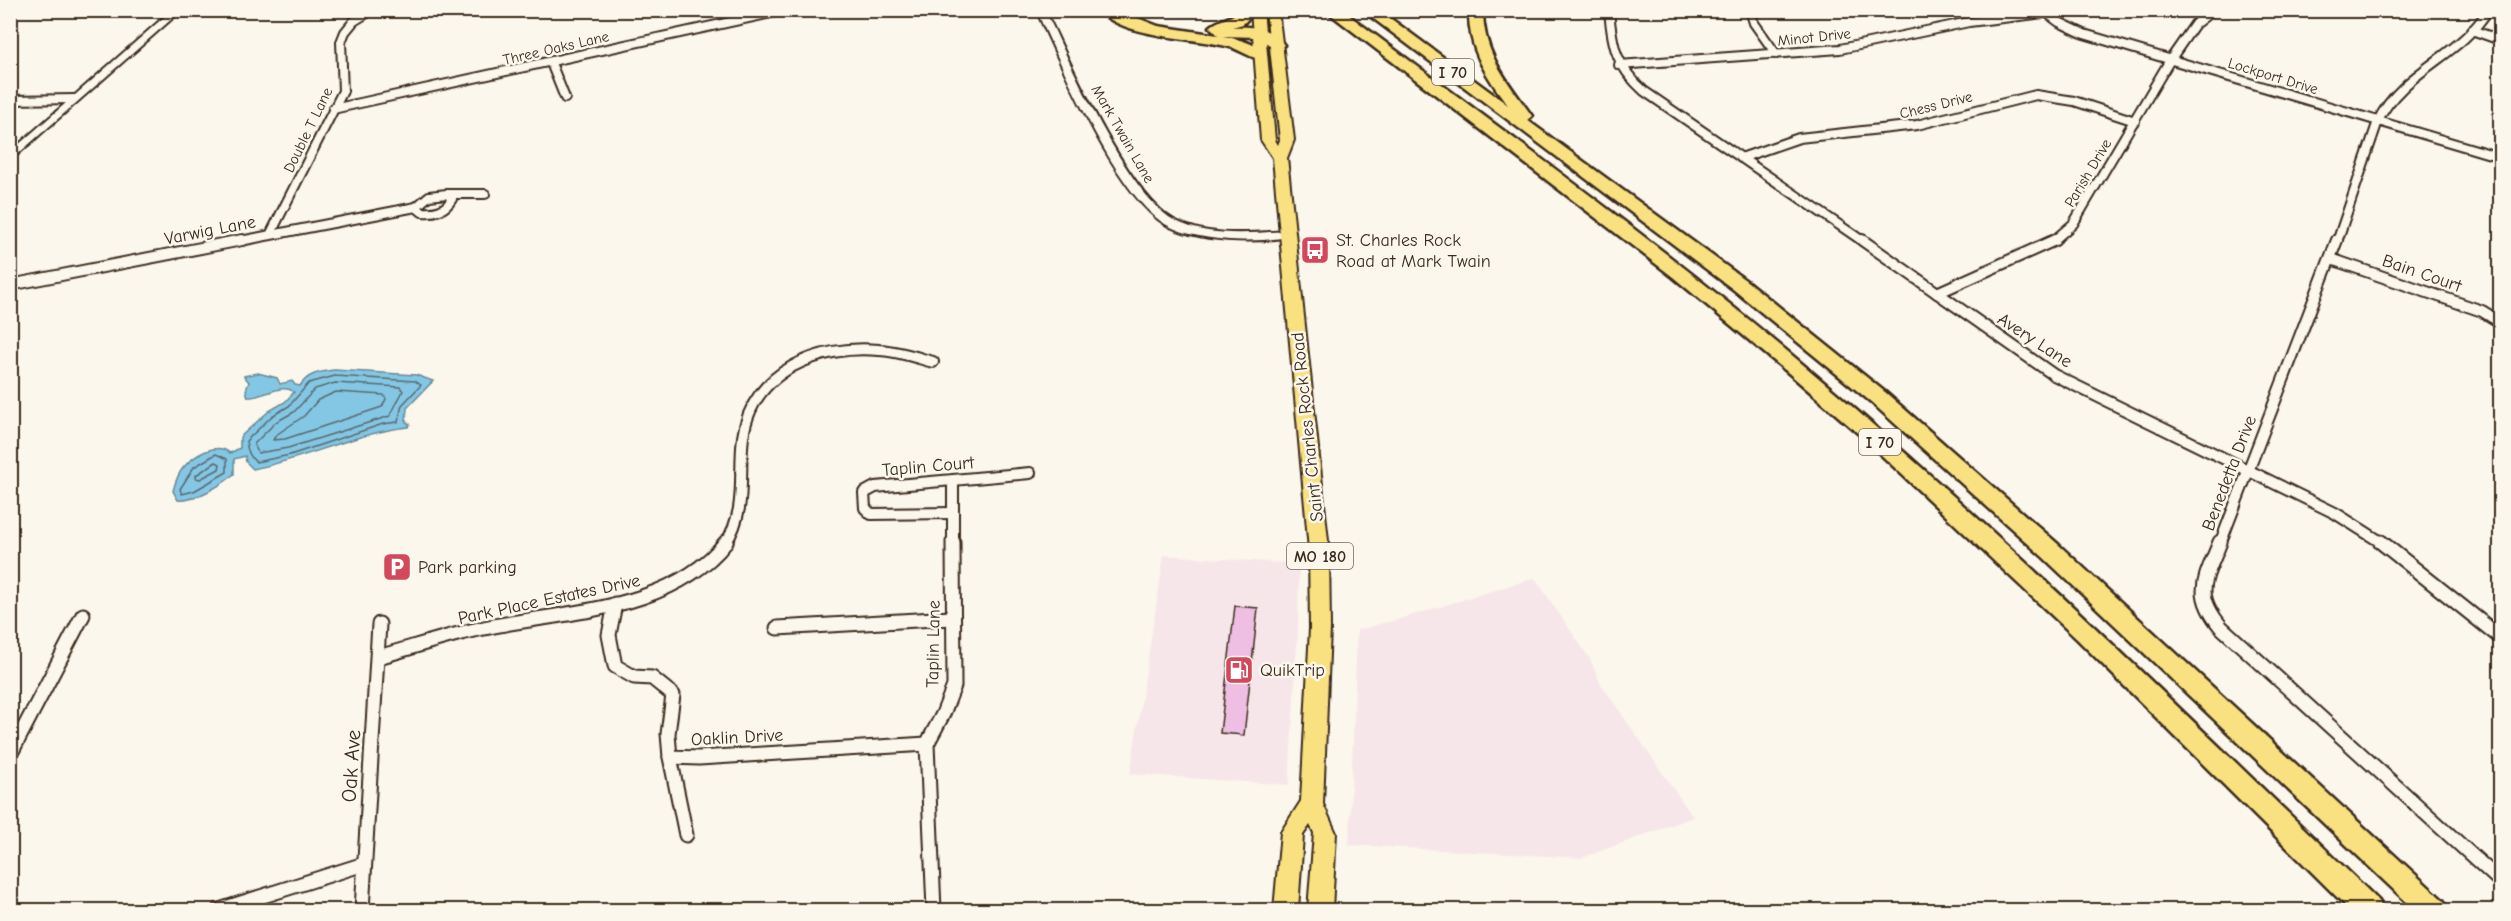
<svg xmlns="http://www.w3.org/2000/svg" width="2511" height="921" viewBox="0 0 2511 921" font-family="'Comic Neue',sans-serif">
<rect width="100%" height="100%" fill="#fbf7ec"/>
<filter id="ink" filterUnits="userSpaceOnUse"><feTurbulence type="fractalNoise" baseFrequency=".0167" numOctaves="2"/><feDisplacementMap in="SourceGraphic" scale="12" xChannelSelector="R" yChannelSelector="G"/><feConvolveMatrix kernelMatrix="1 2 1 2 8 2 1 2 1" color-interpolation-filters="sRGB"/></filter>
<g filter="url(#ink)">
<g fill="#f7e6e9">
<path d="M1164,555L1299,564L1298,628L1289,785L1130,774Z"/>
<path d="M1535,578L1590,659L1601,684L1693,817L1582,858L1349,845L1357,630L1403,618Z"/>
</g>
<path fill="#84c7e5" stroke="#678895" stroke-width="1.5" d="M334,370L416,375L433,381L407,408L406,422L410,424L408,427C355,433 306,459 253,469L246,462L245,456L234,459V474C224,484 193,502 178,500L173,491C175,483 178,474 183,468C193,456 216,441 230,453L240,448V437L269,411L285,402L294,392C282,382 263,398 248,397L246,390L249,382L244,376L258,373L277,378L280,384L292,381L295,385L300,386C308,373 320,372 334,370Z"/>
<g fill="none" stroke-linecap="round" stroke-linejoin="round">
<g stroke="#58696e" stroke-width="1.5">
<path d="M335,376L415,381L421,385L402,405L398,422L383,424L290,455L256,462C249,457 247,450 246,441L272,416L289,406L309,383Z"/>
<path d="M335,383L400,387L403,391L390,416L288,448L258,453L254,444L276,422L294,412L315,389Z"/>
<path d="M336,392L384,395L386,399L382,407L285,439L273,440L276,435L304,416L318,400Z"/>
<path d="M216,454L227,459V472L194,491L182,494L180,489L194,467Z"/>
<path d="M216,462L220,464L219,469L200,479L196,478V475Z"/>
</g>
</g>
<path fill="#eebfe2" stroke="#3b2a1e" stroke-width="1.5" d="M1235,606L1258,608L1244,735L1220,733Z"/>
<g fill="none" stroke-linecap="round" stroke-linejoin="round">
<g stroke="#3b2a1e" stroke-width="12">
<g id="minor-far2">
<path d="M1609,10C1612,46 1616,66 1644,91L1864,242"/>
<path d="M1750,10L1754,23L1776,54"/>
<path d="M2043,10L2059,22L2084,34L2500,157"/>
<path d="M2472,30L2500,40"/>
<path d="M551,63L565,98"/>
<path d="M1619,65L1840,49L1969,22L2044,13"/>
<path d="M10,100L74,99"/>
<path d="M333,109L785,10"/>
<path d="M1741,158L1799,138L1917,125L2036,95L2074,101L2135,121"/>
<path d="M447,194H485"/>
<path d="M447,194L452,199C445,211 435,213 422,212L416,207L429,196Z"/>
<path d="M270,235L343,91L341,42L345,32L354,21L372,10"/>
<path d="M235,242L416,207"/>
<path d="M2052,242L2073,224L2170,60L2195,24L2213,10"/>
<path d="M2337,242L2378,121C2401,72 2461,56 2488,10"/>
</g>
</g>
<g stroke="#3b2a1e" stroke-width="14">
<g id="minor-far1">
<path d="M1862,240L2054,375L2335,513L2384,544"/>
<path d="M2331,259L2482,311L2500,322"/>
<path d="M10,285L242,240"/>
<path d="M1937,293L2055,240"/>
<path d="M953,481V544"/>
<path d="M953,513L871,514L865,508L864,493L875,487L1030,473"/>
<path d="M725,544C748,510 738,474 743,437C752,371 820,344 879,350C898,351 915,357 933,362"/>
<path d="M2220,544L2337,240"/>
</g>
</g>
<g stroke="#3b2a1e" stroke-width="17">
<g id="minor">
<path d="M2220,542C2206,579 2192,592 2221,627L2500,881"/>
<path d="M2381,542L2500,637"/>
<path d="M615,604L609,635L615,666L634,677L652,678L673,695L668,734L670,757L699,758L927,744"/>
<path d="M777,628L952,618"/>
<path d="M378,657C411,648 445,636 479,629C561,611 670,613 726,542"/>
<path d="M10,755L83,615"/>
<path d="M670,757L686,835"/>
<path d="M219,910L364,864"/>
<path d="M362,910L379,624"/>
<path d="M934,910L927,744L943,714L954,686L953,542"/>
</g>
</g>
<g stroke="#3b2a1e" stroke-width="4">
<g id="tertiary">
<path d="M172,10H182L10,161V152Z"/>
<path d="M1036,10H1045C1070,62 1126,193 1174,220C1207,238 1251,233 1287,231L1293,234L1291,236C1258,244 1195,242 1165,224C1115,193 1062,65 1036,10Z"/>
</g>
</g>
<g stroke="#3b2a1e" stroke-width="4">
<path id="primary" d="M1251,10H1263L1275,140L1278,145L1280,140L1266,10H1278L1294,140L1287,158L1329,550L1330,628L1323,804L1336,833L1332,910H1308L1314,833L1310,825L1303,835L1298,910H1274L1281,832L1301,801L1310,628L1309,550L1273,158L1261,140Z"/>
</g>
<g stroke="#3b2a1e" stroke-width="5">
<g id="motorway">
<path d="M1098,10H1117L1158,26L1218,35L1210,27C1218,19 1230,20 1240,10H1256L1243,24L1232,27C1252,26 1271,27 1284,45L1277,49L1256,37L1224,36C1239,40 1257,43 1267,55L1260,59C1248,57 1238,48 1226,46C1191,37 1125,38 1098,10Z"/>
<path d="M1325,10H1342C1496,126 1653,238 1800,362C2002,532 2189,718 2379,901L2383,910H2350L2077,639L1860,435L1785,370L1673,277Z"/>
<path d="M1362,10H1379L1508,105C1486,76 1468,49 1469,10H1483C1483,55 1508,82 1532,116L1527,120L1748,282L1885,392L2059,545L2444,901L2448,910H2415L2043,557L1871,402L1734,290Z"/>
</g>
</g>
<use href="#minor-far2" stroke="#fbf7ec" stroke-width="8"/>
<use href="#minor-far1" stroke="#fbf7ec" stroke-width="10"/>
<use href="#minor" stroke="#fbf7ec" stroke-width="13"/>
<use href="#tertiary" fill="#fbf7ec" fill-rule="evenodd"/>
<use href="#primary" fill="#f9e181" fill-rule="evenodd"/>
<use href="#motorway" fill="#f9e181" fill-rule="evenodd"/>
</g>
</g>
<defs>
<g id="bus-square" transform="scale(1.5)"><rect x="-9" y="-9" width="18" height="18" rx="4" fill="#d1495b" stroke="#fbf7ec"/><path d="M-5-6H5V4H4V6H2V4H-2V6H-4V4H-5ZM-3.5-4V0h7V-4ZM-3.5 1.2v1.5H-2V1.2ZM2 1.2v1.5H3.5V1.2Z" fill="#fff"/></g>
<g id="parking-square" transform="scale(1.5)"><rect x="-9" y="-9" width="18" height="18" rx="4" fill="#d1495b" stroke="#fbf7ec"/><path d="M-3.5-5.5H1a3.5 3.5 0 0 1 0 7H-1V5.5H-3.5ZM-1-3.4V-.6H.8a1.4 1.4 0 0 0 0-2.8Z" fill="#fff"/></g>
<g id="fuel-square" transform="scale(1.5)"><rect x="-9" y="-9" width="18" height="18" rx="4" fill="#d1495b" stroke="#fbf7ec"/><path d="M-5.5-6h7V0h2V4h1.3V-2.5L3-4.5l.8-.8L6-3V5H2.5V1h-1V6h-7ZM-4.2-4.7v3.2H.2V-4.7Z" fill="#fff"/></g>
</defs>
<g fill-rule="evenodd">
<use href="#bus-square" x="1315" y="250"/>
<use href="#parking-square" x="397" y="567"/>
<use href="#fuel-square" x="1239" y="670"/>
</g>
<g text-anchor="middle" stroke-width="5" stroke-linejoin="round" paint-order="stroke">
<g font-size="15" fill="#3b2a1e" stroke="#fbf7ec">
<text transform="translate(1814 37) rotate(-6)" y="5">Minot Drive</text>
<text transform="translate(556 48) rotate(-13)" y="5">Three Oaks Lane</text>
<text transform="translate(2273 76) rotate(17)" y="5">Lockport Drive</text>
<text transform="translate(1936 105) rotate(-14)" y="5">Chess Drive</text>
<text transform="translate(308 130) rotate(-64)" y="5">Double T Lane</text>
<text transform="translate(1123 134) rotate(60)" y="5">Mark Twain Lane</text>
<text transform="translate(2088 173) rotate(-59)" y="5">Parish Drive</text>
</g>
<g fill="#fbf7ec" stroke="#75685c" stroke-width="1.5">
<rect x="1432" y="59" width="42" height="26" rx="4.5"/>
<rect x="1859" y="429" width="42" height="26" rx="4.5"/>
<rect x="1287" y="543" width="66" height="26" rx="4.5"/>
</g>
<g font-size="16" font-weight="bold" fill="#3b2a1e">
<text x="1453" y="78">I 70</text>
<text x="1880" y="448">I 70</text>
<text x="1320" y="562">MO 180</text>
</g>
<g font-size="18" fill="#3b2a1e" stroke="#fbf7ec">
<text transform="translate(210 230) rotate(-11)" y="6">Varwig Lane</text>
<text transform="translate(2422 273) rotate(19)" y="6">Bain Court</text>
<text transform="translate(2035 340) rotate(33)" y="6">Avery Lane</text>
<text transform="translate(1307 427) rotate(-96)" y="6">Saint Charles Rock Road</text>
<text transform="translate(928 466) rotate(-5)" y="6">Taplin Court</text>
<text transform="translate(2229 473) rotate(-69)" y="6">Benedetta Drive</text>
<text transform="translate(549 599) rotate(-12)" y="6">Park Place Estates Drive</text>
<text transform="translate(933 644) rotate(-89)" y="6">Taplin Lane</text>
<text transform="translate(737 737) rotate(-3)" y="6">Oaklin Drive</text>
</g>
<g font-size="18" fill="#3b2a1e" stroke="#fbf7ec" text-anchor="start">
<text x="1336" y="246">St. Charles Rock<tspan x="1336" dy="21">Road at Mark Twain</tspan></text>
<text x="418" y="573">Park parking</text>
<text x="1260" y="676">QuikTrip</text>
</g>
<g font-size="21" fill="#3b2a1e" stroke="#fbf7ec">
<text transform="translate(351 766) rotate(-86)" y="7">Oak Ave</text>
</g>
</g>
<rect width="2511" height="921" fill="none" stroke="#fbf7ec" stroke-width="36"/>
<rect x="18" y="18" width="2475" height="885" fill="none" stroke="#3b2a1e" stroke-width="2" filter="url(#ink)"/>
</svg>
